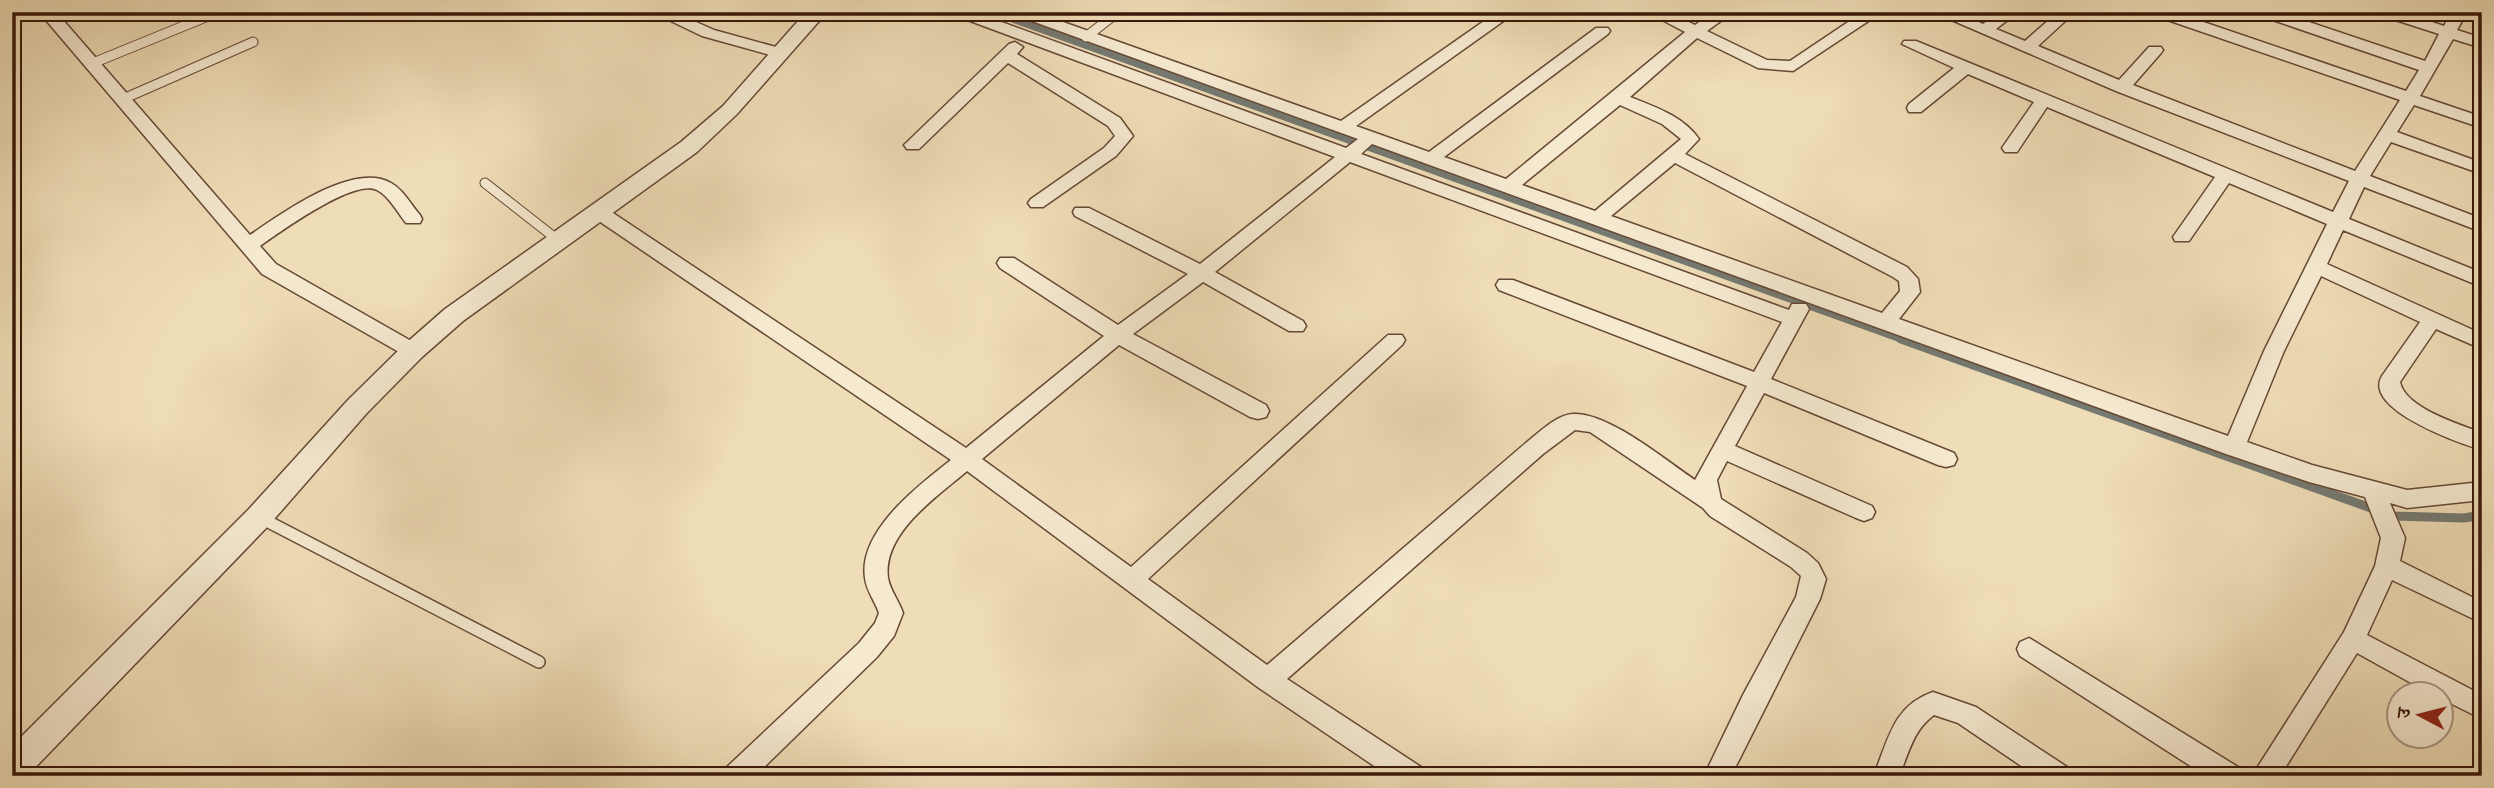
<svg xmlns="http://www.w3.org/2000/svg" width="2494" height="788" viewBox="0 0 2494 788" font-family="'Old Standard TT','Noto Serif Devanagari',serif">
<rect width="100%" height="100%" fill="#efddb7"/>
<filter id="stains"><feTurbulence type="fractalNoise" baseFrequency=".00286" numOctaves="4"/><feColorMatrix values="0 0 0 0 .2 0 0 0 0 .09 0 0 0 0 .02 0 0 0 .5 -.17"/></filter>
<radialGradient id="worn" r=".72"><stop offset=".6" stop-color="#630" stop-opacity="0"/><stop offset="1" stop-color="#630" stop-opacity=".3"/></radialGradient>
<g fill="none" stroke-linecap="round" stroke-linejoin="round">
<path stroke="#747971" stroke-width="7" d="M993,12L1906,341"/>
<path stroke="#747971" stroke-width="9" d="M1901,339L2393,516L2464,518L2482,515"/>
<g stroke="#664835" stroke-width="11">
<g id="service-far1">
<path d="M1086,37L1118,12"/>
<path d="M93,63L218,12"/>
<path d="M123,99L253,42"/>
<path d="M485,183L559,241"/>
</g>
</g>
<g stroke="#664835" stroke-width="14">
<path id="service" d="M259,517L539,662"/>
</g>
<g stroke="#664835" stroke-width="3">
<g id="minor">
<path d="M39,12H56L250,235C281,214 353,161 391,183C403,189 411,205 420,215L422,219L420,223H406C398,213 389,196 377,190C354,178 280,232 260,246L276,264L420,346L423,351L420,356L413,358L406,356L262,274Z"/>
<path d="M652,12H674L714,30L787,50L789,53L781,58L702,36Z"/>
<path d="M951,12H974L1346,148L1358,139L1015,15L1012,12H1035L1341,121L1497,12H1516L1356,126L1429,152L1596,28H1608L1610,31L1608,34L1444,157L1506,179L1685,32L1647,12H1668L1695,25L1714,12H1733L1707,31L1767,60L1790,61L1863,12H1882L1793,71L1758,68L1697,38L1630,97C1655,107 1683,116 1699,139L1685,154L1907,267L1918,279L1920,292L1899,319L2228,436L2264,351L2327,224L2229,183L2189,241H2175L2173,237L2215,177L2047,107L2017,152H2005L2002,148L2034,102L1968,74L1921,112H1909L1907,108L1909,104L1954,68L1902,44L1904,41H1916L2333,212L2349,181L2116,91L1933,12H1955L1983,24L2000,12H2018L1996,29L2025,41L2058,12H2075L2038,46L2119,80L2149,47H2161L2163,50L2161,53L2133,85L2355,171L2400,100L2153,15L2150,12H2174L2406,91L2419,70L2258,15L2255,12H2279L2425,61L2439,34L2380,15L2377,12H2402L2444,26L2451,12H2467L2457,30L2482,38V48L2453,39L2420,96L2482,117V128L2414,105L2397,132L2482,163V174L2391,142L2370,176L2482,219V232L2364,187L2349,219L2482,273V287L2343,230L2327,264L2482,334V349L2436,329L2400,382C2405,408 2459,424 2482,433V450C2459,443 2362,409 2382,376L2420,322L2321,276L2284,351L2247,442L2312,465L2407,490L2482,482V500L2407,508L2390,503L2405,538L2400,561L2482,602V623L2392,580L2367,635L2482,695V719L2442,699V694H2431L2357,653L2280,776H2252L2344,632L2375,566L2381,538L2365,497L2309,482L2226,454L1372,144L1361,154L1789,310L1792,304H1806L1809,309L1771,379L1954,453L1957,459L1954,465L1946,467L1938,465L1764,393L1735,446L1872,506L1875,512L1872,518L1864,521L1856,518L1727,461L1717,480L1721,499L1807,553L1818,563L1826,579L1820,599L1731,776H1704L1743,695L1796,597L1801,576L1791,567L1710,516L1703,508L1590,432L1575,430L1543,454L1287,679L1421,767L1425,776H1389L1259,688L967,471C938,496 882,533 888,578C890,590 899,601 903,613L894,636L877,657L755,776H723L727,767L859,643L875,623L879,613C875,601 866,590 865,578C858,531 919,485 951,460L593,217L591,213L593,209H607L966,448L1104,336L1000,268L997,263L1000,258H1014L1118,325L1188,274L1075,216L1073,212L1075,208H1089L1200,264L1335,157L954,15ZM1620,105L1662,124L1681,139L1595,211L1522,185ZM1350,162L1782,322L1754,372L1513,280H1499L1496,285L1499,290L1747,386L1695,480C1665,460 1608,412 1573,414C1556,415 1540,432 1527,442L1267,665L1148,579L1402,345L1405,340L1402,335H1388L1131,567L982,459L1119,345L1250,417L1258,419L1266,417L1269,411L1266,405L1133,334L1203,282L1289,331H1303L1306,326L1303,321L1215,272ZM1675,163L1893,277L1899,281L1900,291L1882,313L1611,216Z"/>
<path d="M1015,42L1023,47L1017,54L1120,118L1133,136L1116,156L1043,207H1031L1028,203L1031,199L1104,148L1115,136L1108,126L1008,63L919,149H907L904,145L1009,44Z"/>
<path d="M2029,638L2238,767L2242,776H2206L2020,656L2017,649L2020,642Z"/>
<path d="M1933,692L1976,707L2067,767L2071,776H2036L1958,723L1934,715C1913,730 1909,753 1899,776H1881L1877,767C1890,733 1896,705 1933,692Z"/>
</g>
</g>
<g stroke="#664835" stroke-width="3">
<path id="tertiary" d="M806,12H827L737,114L697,152L463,321L422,357L366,414L269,525L27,776H12V746L249,509L348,400L404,345L445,309L681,142L723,106Z"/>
</g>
<use href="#service-far1" stroke="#f5e9d0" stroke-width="9"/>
<use href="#service" stroke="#f5e9d0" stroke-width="11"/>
<use href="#minor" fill="#f5e9d0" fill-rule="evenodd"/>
<use href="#tertiary" fill="#f5e9d0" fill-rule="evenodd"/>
</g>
<rect width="2494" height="788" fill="none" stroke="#efddb7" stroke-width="42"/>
<rect x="14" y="14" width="2466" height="760" fill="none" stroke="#38170a" stroke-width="3.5"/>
<rect x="21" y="21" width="2452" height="746" fill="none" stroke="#38170a" stroke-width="2"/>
<g transform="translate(2420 715) rotate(277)"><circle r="33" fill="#f5e9d0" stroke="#a99581" stroke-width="2"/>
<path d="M0-5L12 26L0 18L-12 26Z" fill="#8f2418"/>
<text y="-10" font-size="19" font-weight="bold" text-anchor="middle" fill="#38170a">उ</text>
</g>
<rect width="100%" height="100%" filter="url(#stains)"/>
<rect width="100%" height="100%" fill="url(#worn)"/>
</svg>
